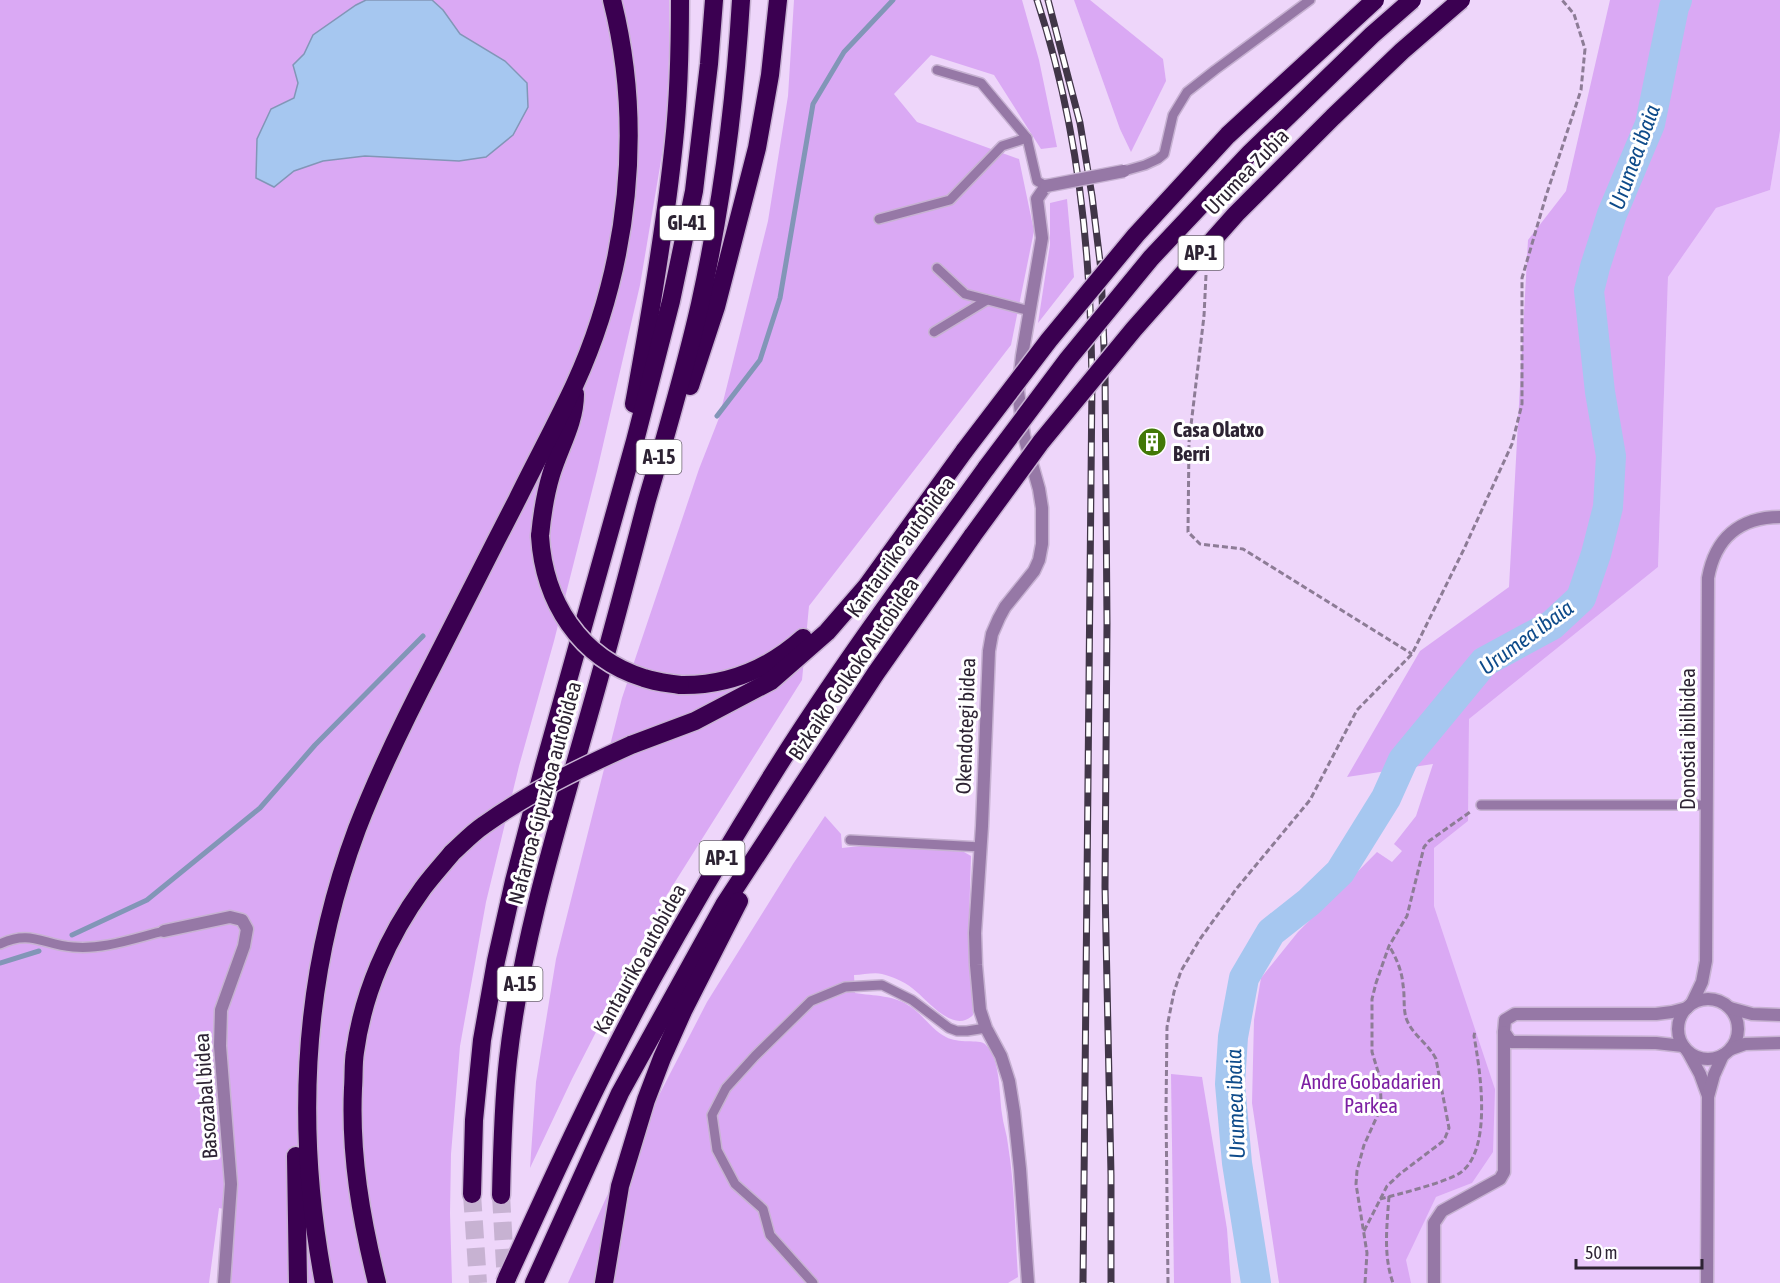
<svg xmlns="http://www.w3.org/2000/svg" width="1780" height="1283" viewBox="0 0 1780 1283" font-family="'Asap Condensed',sans-serif">
<rect width="100%" height="100%" fill="#eed6fa"/>
<path fill="#eac9fc" d="M1780,131V1283H1411L1405,1261L1436,1197L1472,1183L1495,1089L1434,906V848L1468,821L1469,719L1658,567L1668,277L1716,208L1770,190Z"/>
<g fill="#daa9f4">
<path d="M0,0H669V57L666,131L640,285L597,471L554,641L519,766L486,902L460,1046L451,1154L450,1213L452,1283H229L232,1262L233,1211L219,1208L209,1283H0Z"/>
<path d="M794,0H1022L1039,60L1057,147L1041,149L994,75L931,55L894,94L917,122L1019,159L1034,231L1011,345L809,606L802,680L663,901L572,1079L530,1168L536,1082L556,959L622,698L699,469L719,418L768,221L788,96Z"/>
<path d="M1074,0H1090L1163,59L1166,81L1131,152L1120,129Z"/>
<path d="M1610,0H1780V131L1770,190L1716,208L1668,277L1658,567L1469,719L1468,821L1434,848V906L1495,1089L1493,1152L1472,1183L1436,1197L1406,1260L1411,1283H1279L1252,1103L1254,1020L1261,978L1298,932L1377,852L1392,862L1402,851L1394,844L1416,816L1433,764L1347,777L1420,651L1509,587L1528,240L1566,191Z"/>
<path d="M1067,199L1074,277L1038,323L1050,245V203Z"/>
<path d="M825,816L841,834L842,848L878,844L964,852L971,856L969,919L973,1015C953,1035 927,999 912,988C905,982 891,976 882,974C874,972 863,975 854,975L855,993C874,996 895,995 911,1007C924,1016 932,1030 946,1037C958,1044 979,1039 985,1044C1001,1058 999,1095 1002,1114C1003,1124 1007,1134 1008,1145C1015,1188 1015,1233 1018,1277L1008,1283H568L606,1198L707,1002L793,864Z"/>
<path d="M1171,1074L1202,1077L1227,1229L1231,1283H1174Z"/>
</g>
<path fill="#a6c7f0" stroke="#8296b7" stroke-width="1.5" d="M366,0H432L443,10L460,34L505,61L527,83L528,107L513,135L486,157L459,161L365,156L323,161L294,171L274,187L256,178L257,139L271,109L294,98L298,83L293,65L304,54L313,35L356,5Z"/>
<g fill="none" stroke-linecap="round" stroke-linejoin="round">
<g stroke="#8296b7" stroke-width="5">
<path d="M717,416L760,360L780,298L813,104L844,52L893,0"/>
<path d="M72,935L147,900L260,808L315,745L423,636"/>
<path d="M0,963L39,951"/>
</g>
<path stroke="#a6c7f0" stroke-width="30" d="M1256,1283L1237,1163L1230,1084L1233,1037L1244,978L1271,932L1309,902L1340,872L1386,798L1403,760L1484,662L1552,625L1581,598L1596,554L1608,507L1611,456L1600,392L1589,291L1595,267L1612,214L1650,124L1674,7L1677,0"/>
<g stroke="#c7b2d2" stroke-width="18" stroke-dasharray="18 9" stroke-linecap="butt">
<path d="M472,1194L478,1283"/>
<path d="M501,1195L506,1283"/>
</g>
<g stroke="#c7b2d2" stroke-width="12">
<g id="lane">
<path d="M937,70L981,83L1027,138L1037,181L1046,186"/>
<path d="M1124,171L1145,165L1158,159L1164,154L1173,115L1187,92L1215,70L1310,0"/>
<path d="M879,219L950,200L1002,146L1027,138"/>
<path d="M937,268L965,294L1030,311"/>
<path d="M934,332L987,300"/>
<path d="M1481,805H1707"/>
<path d="M850,840L981,847"/>
<path d="M0,944C31,929 43,945 73,947C103,950 135,938 164,931"/>
<path d="M813,1283L770,1235L763,1209L735,1184L717,1150L712,1115L726,1088L755,1056L811,1001L845,987L882,985L912,1000L949,1028L957,1031H967L986,1028"/>
</g>
</g>
<g stroke="#c7b2d2" stroke-width="15">
<g id="street">
<path d="M164,931L230,917L242,920L247,929L244,946L221,1010L220,1046L231,1184L224,1283"/>
<circle cx="1708" cy="1029" r="30"/>
<path d="M1692,1003L1702,982L1706,961L1708,578C1715,539 1739,517 1780,517"/>
<path d="M1730,1008L1752,1014L1780,1015"/>
<path d="M1683,1046L1656,1043L1511,1042L1504,1032L1505,1020L1515,1014H1656L1672,1012L1687,1008"/>
<path d="M1731,1049L1745,1044L1780,1043"/>
<path d="M1688,1052L1700,1074L1708,1096"/>
<path d="M1028,1283L1020,1169L1014,1112L1009,1081L1001,1056L986,1028L980,1010L976,965L975,933L982,826L989,651L992,634L999,618L1005,607L1034,571L1039,560L1042,544V508L1039,489L1024,436L1018,391L1022,356L1042,238L1037,199L1046,186"/>
<path d="M1434,1283V1223L1442,1211L1500,1179L1504,1172V1032"/>
<path d="M1707,1283L1708,1097L1714,1075L1723,1055"/>
</g>
</g>
<g stroke="#c7b2d2" stroke-width="21">
<g id="highway">
<path d="M690,386L716,307L757,148L770,75L778,0"/>
<path d="M634,404C650,317 665,230 674,142C679,95 680,47 680,0"/>
<path d="M540,536C542,515 545,495 551,475C559,448 575,423 575,394"/>
<path d="M680,685C727,686 768,669 803,638"/>
<path d="M631,745L695,721L771,681L827,632L866,587L965,450"/>
<path d="M296,1156L298,1283"/>
<path d="M472,1194L474,1120L482,1040L496,961L514,881L544,766L635,441L671,301L694,191L709,64L714,0"/>
<path d="M501,1195C502,1149 503,1104 508,1060C523,927 566,800 601,672C617,615 632,557 647,500C666,435 685,370 700,304C722,204 735,102 741,0"/>
<path d="M507,1278C553,1177 599,1076 652,979C692,907 734,836 778,766C843,663 916,565 987,467"/>
<path d="M324,1283C295,1129 302,976 357,829C379,772 406,717 434,663C462,608 489,554 517,500C536,461 557,423 575,384C629,266 644,126 612,0"/>
<path d="M377,1283C361,1218 350,1155 353,1088C354,1076 353,1064 355,1052C363,993 388,936 423,888C432,876 442,865 452,853"/>
<path d="M534,1283L620,1093L724,905L876,673L973,535"/>
<path d="M604,1283L620,1186L646,1100L662,1058L683,1011L739,901"/>
</g>
</g>
<g stroke="#8d7c96" stroke-width="3" stroke-dasharray="6 3" stroke-linecap="butt">
<path d="M1206,275L1204,316L1189,442L1188,532L1200,544L1243,549L1412,654"/>
<path d="M1389,1196C1387,1226 1383,1255 1393,1283"/>
<path d="M1380,1199C1399,1194 1444,1183 1460,1173C1493,1150 1480,1070 1474,1036L1475,1031"/>
<path d="M1364,1231L1387,1186L1401,1173L1442,1142L1445,1138L1449,1128L1436,1059C1428,1043 1412,1035 1406,1018C1403,1007 1405,996 1403,985C1402,971 1396,957 1389,946"/>
<path d="M1168,1283L1166,1110L1167,1027L1174,992L1181,971L1200,939L1237,888L1310,800L1357,710L1412,654L1464,549L1512,444L1522,404V278L1546,196L1581,90L1585,49L1574,14L1562,0"/>
<path d="M1365,1283L1367,1253L1356,1184L1357,1171L1364,1145L1379,1112L1381,1101L1380,1078L1372,1052V999L1376,983L1389,946L1407,916L1424,847L1429,841L1470,812"/>
</g>
<use href="#lane" stroke="#9678a6" stroke-width="9"/>
<use href="#street" stroke="#9678a6" stroke-width="12"/>
<use href="#highway" stroke="#3b0051" stroke-width="18"/>
<g stroke="#413648" stroke-width="7">
<g id="rail">
<path d="M1037,0C1066,88 1082,182 1088,274C1091,309 1091,344 1092,380L1083,1283"/>
<path d="M1048,0L1080,123L1092,196L1101,270L1105,373L1107,623L1105,887L1111,1175V1283"/>
</g>
</g>
<use href="#rail" stroke="#fff" stroke-width="4.5" stroke-dasharray="14" stroke-linecap="butt"/>
<g stroke="#c7b2d2" stroke-width="15" stroke-linecap="butt">
<path id="street-bridge" d="M1046,186L1124,171"/>
</g>
<g stroke="#c7b2d2" stroke-width="21" stroke-linecap="butt">
<g id="highway-bridge">
<path d="M965,450L1049,340L1136,235L1228,135L1375,0"/>
<path d="M987,467L1068,359L1151,258L1250,153L1372,35L1412,0"/>
<path d="M973,535L1041,442L1134,329L1236,214L1333,117L1402,51L1461,0"/>
<path d="M540,536C544,601 579,658 644,678C655,682 668,683 680,685"/>
<path d="M452,853C462,844 472,833 484,825C530,792 580,768 631,745"/>
<path d="M505,1283L507,1278"/>
</g>
</g>
<use href="#street-bridge" stroke="#9678a6" stroke-width="12"/>
<use href="#highway-bridge" stroke="#3b0051" stroke-width="18"/>
</g>
<defs>
<g id="building-disc" transform="scale(1.5)"><circle r="9.5" fill="#427807" stroke="#fff"/><path d="M-4-6H4V6H1V3H-1V6H-4ZM-2.5-4.3h1.7v1.8h-1.7ZM.8-4.3h1.7v1.8H.8ZM-2.5-1h1.7V.8h-1.7ZM.8-1h1.7V.8H.8Z" fill="#fff"/></g>
</defs>
<g fill-rule="evenodd">
<use href="#building-disc" x="1152" y="442"/>
</g>
<g text-anchor="middle" stroke-width="6" stroke-linejoin="round" paint-order="stroke">
<g fill="#fff" stroke="#6c6570" stroke-width="1.5">
<rect x="660" y="206" width="54" height="34" rx="4.5"/>
<rect x="1178.5" y="236" width="45" height="34" rx="4.5"/>
<rect x="636.5" y="440" width="45" height="34" rx="4.5"/>
<rect x="699.5" y="841" width="45" height="34" rx="4.5"/>
<rect x="497.5" y="967" width="45" height="34" rx="4.5"/>
</g>
<g font-size="20" font-weight="bold" fill="#2d2333">
<text x="687" y="230">GI-41</text>
<text x="1201" y="260">AP-1</text>
<text x="659" y="464">A-15</text>
<text x="722" y="865">AP-1</text>
<text x="520" y="991">A-15</text>
</g>
<g font-size="21" fill="#2d2333" stroke="#fff">
<text transform="translate(1247 172) rotate(-46)" y="7">Urumea Zubia</text>
<text transform="translate(901 547) rotate(-54)" y="7">Kantauriko autobidea</text>
<text transform="translate(854 669) rotate(-56)" y="7">Bizkaiko Golkoko Autobidea</text>
<text transform="translate(966 726) rotate(-88)" y="7">Okendotegi bidea</text>
<text transform="translate(1688 739) rotate(-90)" y="7">Donostia ibilbidea</text>
<text transform="translate(545 793) rotate(-75)" y="7">Nafarroa-Gipuzkoa autobidea</text>
<text transform="translate(640 959) rotate(-61)" y="7">Kantauriko autobidea</text>
<text transform="translate(206 1096) rotate(-94)" y="7">Basozabal bidea</text>
</g>
<g font-size="21" font-weight="bold" fill="#2d2333" stroke="#fff" text-anchor="start">
<text x="1173" y="437">Casa Olatxo<tspan x="1173" dy="24">Berri</tspan></text>
</g>
<g font-size="21" fill="#7d20a3" stroke="#fff">
<text x="1371" y="1089">Andre Gobadarien<tspan x="1371" dy="24">Parkea</tspan></text>
</g>
<g font-size="22" font-style="italic" fill="#0e4b8a" stroke="#fff">
<text transform="translate(1634 157) rotate(-70)" y="8">Urumea ibaia</text>
<text transform="translate(1526 637) rotate(-36)" y="8">Urumea ibaia</text>
<text transform="translate(1235 1104) rotate(-92)" y="8">Urumea ibaia</text>
</g>
</g>
<path d="M1576 1259v9h126v-9" fill="none" stroke="#2d2333" stroke-width="3"/>
<text x="1585" y="1259" font-size="18" fill="#2d2333" stroke="#ffffff" stroke-width="4.5" paint-order="stroke">50 m</text>
</svg>
